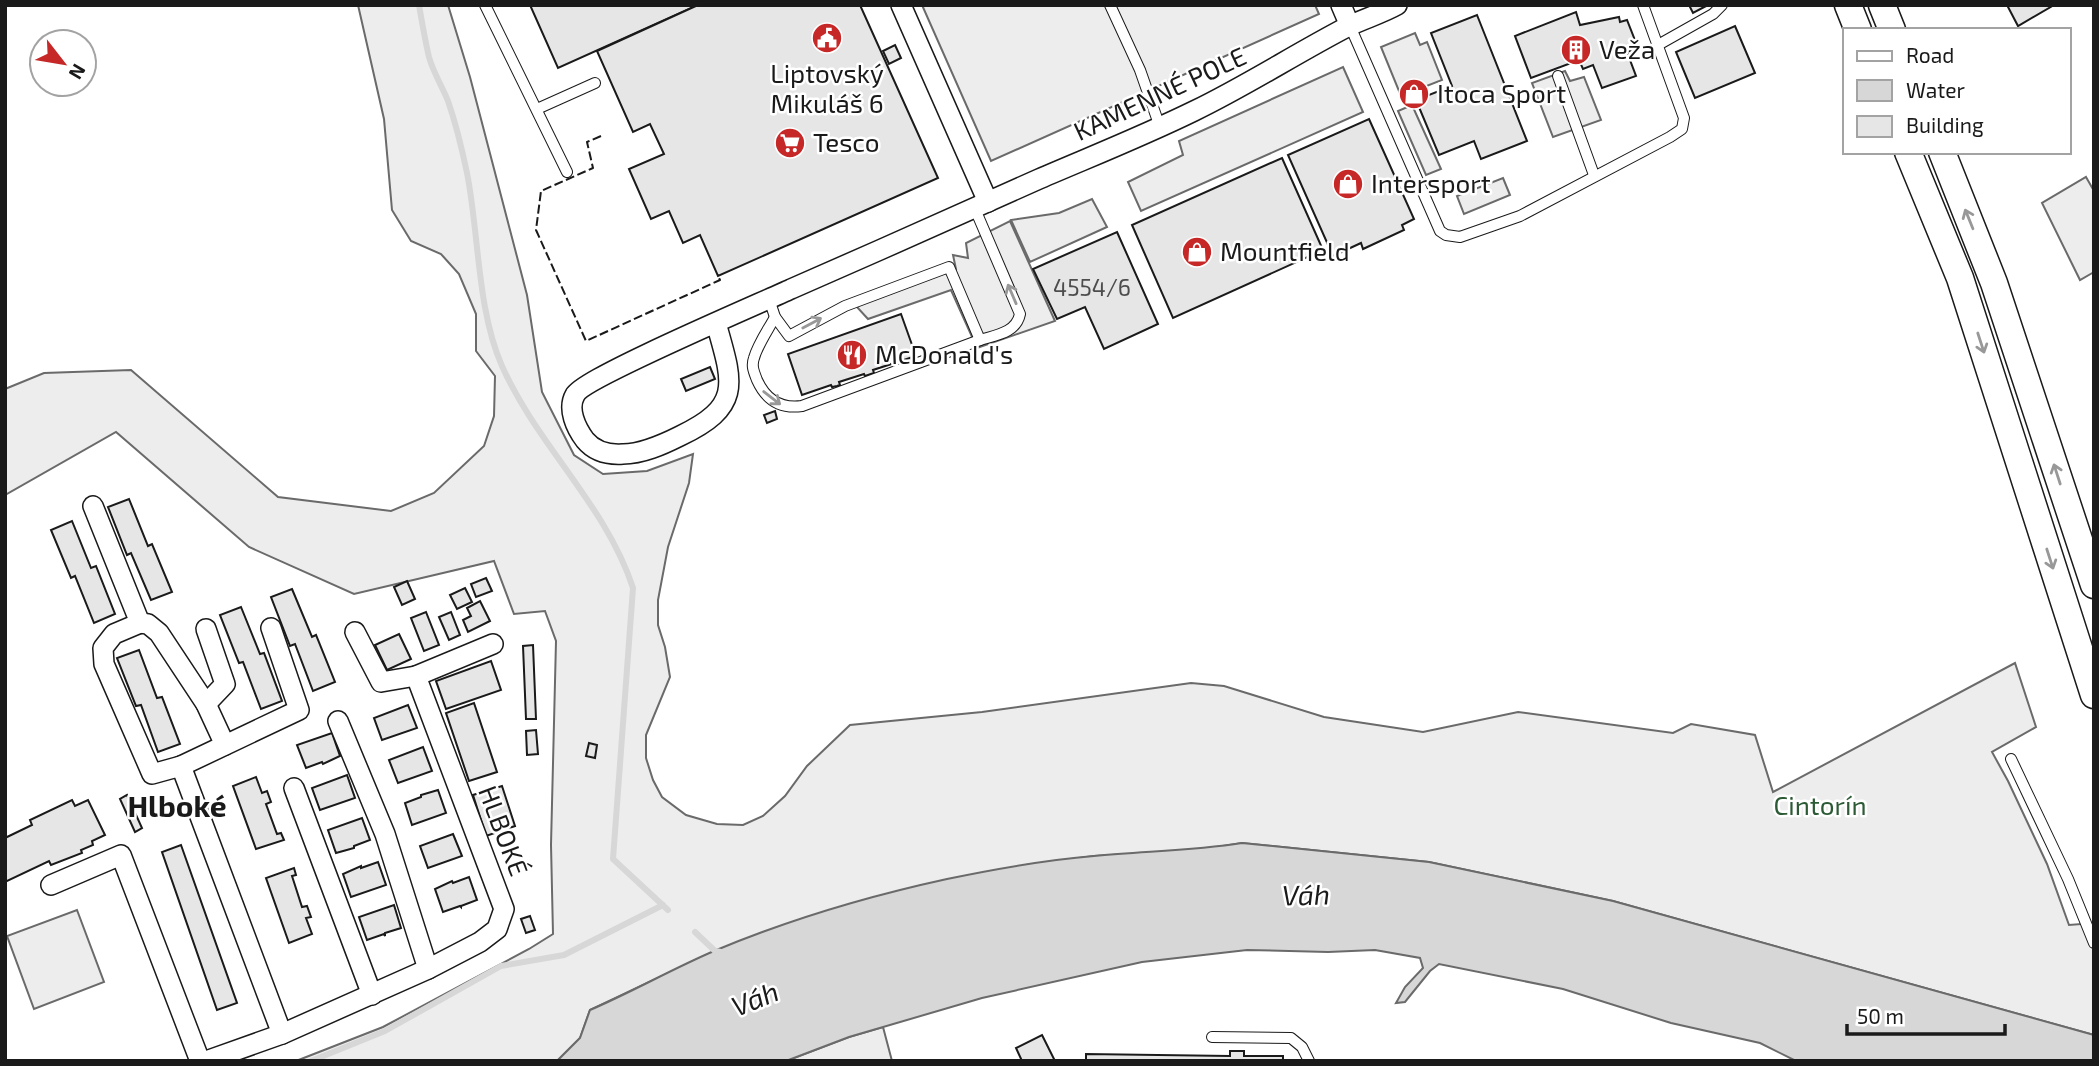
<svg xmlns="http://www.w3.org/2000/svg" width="2099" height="1066" viewBox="0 0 2099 1066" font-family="'Exo 2',sans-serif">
<rect width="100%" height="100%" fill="#fff"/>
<g fill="#ededed" stroke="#6a6a6a" stroke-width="2">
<path d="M358,5H448L470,77L527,295L542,392L574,455L603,474L647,471L693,454L689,483L668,547L658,600V625L665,647L670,677L646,735V758L653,780L662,797L686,815L717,824L743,825L763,816L785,796L807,766L850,725L982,712L1191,683L1224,686L1324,717L1423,732L1518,712L1673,733L1691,724L1755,735L1773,792L2015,663L2036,727L1992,752L2008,781L2047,864L2069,925L2094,923V1035L1613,901L1429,862L1242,843L1197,850L1094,856L1026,865L737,943L715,951L590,1010L580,1038L557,1061H296L383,1027L529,949L553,934L551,845L556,641L545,611L514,614L494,561L354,594L249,547L116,432L5,495V389L44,373L131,370L278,497L391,511L434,493L484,446L494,416L495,376L476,351V314L459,274L441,254L411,241L392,210L384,119Z"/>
<path d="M922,5H1315L1319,14L991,161Z"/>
<path d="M1415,33L1420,45L1427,42L1442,80L1401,96L1381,47Z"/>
<path d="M1343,67L1363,112L1141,211L1128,182L1183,155L1179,141Z"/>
<path d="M1565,71L1570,81L1584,77L1601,120L1553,137L1532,83Z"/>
<path d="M1412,105L1441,169L1426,175L1398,111Z"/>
<path d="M2086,177L2094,191V272L2080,280L2042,203Z"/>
<path d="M1503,178L1510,195L1464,214L1457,196Z"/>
<path d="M1092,199L1107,227L1030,262L1011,220L1059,213Z"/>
<path d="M1010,221L1055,321L977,348L951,290L868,319L856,306L956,269L953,255L968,258L966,243Z"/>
<path d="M77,910L104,982L34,1009L7,936Z"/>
<path d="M883,1027L892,1061H786L849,1037Z"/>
</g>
<path fill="#d7d7d7" stroke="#6a6a6a" stroke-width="2" d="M1242,843L1429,862L1613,901L2094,1035V1061H1796L1760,1043L1671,1023L1563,989L1439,964L1430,971L1405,1002L1396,1003L1405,987L1423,968L1420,958L1375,950L1328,952L1247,950L1142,962L982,998L849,1037L786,1061H557L580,1038L590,1010C632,992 672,969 714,951C788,920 869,896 947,879C995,869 1045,860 1094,856C1144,851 1191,851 1242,843Z"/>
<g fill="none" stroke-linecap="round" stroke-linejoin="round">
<g stroke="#d7d7d7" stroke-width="6">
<path d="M419,5C422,22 425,40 429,57C433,72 442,86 448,101C456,124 462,149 467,173C479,233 477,310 502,366C537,445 606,505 633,588L613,859L668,910"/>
<path d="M695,932L715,951L721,952"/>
<path d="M311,1061L385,1031L501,966L564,955L663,905"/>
</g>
</g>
<g fill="#e6e6e6" stroke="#1a1a1a" stroke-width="2">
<path d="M530,5H698L558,68Z"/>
<path d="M698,5H860L938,178L718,276L700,235L683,243L669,211L651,219L629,169L664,154L650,124L633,132L597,51Z"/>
<path d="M1689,5H1708L1693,13Z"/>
<path d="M2007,5H2054L2018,26Z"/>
<path d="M1576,12L1580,25L1619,17L1620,22L1627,20L1638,48L1627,52L1636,76L1602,88L1593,65L1583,69L1579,60L1531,78L1515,36Z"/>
<path d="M1477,15L1527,141L1481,159L1474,141L1439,155L1416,100L1452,86L1431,33Z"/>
<path d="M1735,26L1755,73L1695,98L1676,52Z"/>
<path d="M895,45L901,58L889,64L883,51Z"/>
<path d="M1369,119L1414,219L1402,225L1404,230L1363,249L1361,243L1333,256L1288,155Z"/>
<path d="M1282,158L1323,250L1173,318L1132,225Z"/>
<path d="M1117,232L1158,324L1104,349L1085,307L1057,319L1033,269Z"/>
<path d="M901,314L916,356L873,370L874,373L865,376L864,374L839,382L840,385L837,386L832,387L831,385L802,395L788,354Z"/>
<path d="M710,367L715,379L686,391L681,379Z"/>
<path d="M775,411L777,419L767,423L764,415Z"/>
<path d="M129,499L148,546L152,544L172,592L151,600L131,553L127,555L108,507Z"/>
<path d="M72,521L91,568L96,566L115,614L94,623L75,576L71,578L51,530Z"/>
<path d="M486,578L492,591L476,597L471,584Z"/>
<path d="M407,581L415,599L402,605L394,587Z"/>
<path d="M465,588L472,602L457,609L450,595Z"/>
<path d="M292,589L312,637L316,635L335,682L313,691L295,644L290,646L271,597Z"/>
<path d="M480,601L490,621L468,632L463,620L471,616L467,608Z"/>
<path d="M241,607L260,654L264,653L282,701L261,709L243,662L239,663L220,615Z"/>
<path d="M426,612L439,645L424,651L411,618Z"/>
<path d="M451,612L460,635L449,640L439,617Z"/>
<path d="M399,634L411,659L387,670L375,645Z"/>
<path d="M533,645L536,719H526L523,646Z"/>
<path d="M139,650L157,698L162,697L180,744L158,752L141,705L136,706L117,658Z"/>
<path d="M491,661L501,690L446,709L436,681Z"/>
<path d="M474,703L497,772L469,781L446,713Z"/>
<path d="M408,705L417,728L382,740L374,718Z"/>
<path d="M536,730L538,754L527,755L526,731Z"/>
<path d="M332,733L340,756L323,764L322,762L306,768L297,745Z"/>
<path d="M589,743L597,745L595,758L586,756Z"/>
<path d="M423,747L432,771L398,783L389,760Z"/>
<path d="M347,775L355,798L320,810L312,788Z"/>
<path d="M256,777L262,793L267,791L271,802L266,804L277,834L281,833L284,840L256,849L233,786Z"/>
<path d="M502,786L515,826L486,836L473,795Z"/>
<path d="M438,790L446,813L412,825L405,803L421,797V795Z"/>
<path d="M127,795L142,828L135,832L120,799Z"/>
<path d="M72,800L75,806L88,800L105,835L92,841L93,845L81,850L82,853L51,865L49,861L5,882V838L32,825L30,820Z"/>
<path d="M362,818L370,840L354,846V848L336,853L328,830Z"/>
<path d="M453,834L462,856L428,868L420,846Z"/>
<path d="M181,845L237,1003L217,1010L162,852Z"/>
<path d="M378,862L386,885L351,897L343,874L361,866V868Z"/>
<path d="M294,868L296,875L292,876L302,907L307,906L311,917L306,918L312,934L289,943L266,878Z"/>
<path d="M469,877L477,900L461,906V907L460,906L443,912L435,889L452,881L453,883Z"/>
<path d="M394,905L401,928L385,933V936L384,934L367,940L359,917Z"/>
<path d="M530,916L535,930L526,933L521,919Z"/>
<path d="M1042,1035L1055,1061H1022L1016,1048Z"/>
<path d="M1230,1051H1244V1056H1283V1061H1086V1054L1230,1056Z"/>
</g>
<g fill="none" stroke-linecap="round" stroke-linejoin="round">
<g stroke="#1a1a1a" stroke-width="12">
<g id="service">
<path d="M485,5L567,172"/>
<path d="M1110,5L1140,70L1160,127"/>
<path d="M1350,26L1440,231L1446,235L1460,237L1520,216L1670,137L1682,129L1684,118L1643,5"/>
<path d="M1658,45L1713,14L1722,5"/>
<path d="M1558,76L1594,175"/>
<path d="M537,109L595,83"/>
<path d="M769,299L775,317L789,336L845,306L949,267L980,340C996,335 1016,333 1020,314L975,209"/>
<path d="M775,317C768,330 758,344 754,358C751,366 754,372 757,380C766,400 781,409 802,406L980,340"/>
<path d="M2011,759L2068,879L2094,943"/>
<path d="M1212,1037L1291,1038L1302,1047L1309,1061"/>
</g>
</g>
<g stroke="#1a1a1a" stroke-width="22">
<g id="minor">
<path d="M901,5L988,202"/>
<path d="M1341,5L1350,26"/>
<path d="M716,323C733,383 743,406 680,436C662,445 642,454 623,454C608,455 594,451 585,440C576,428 567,409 575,395C584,378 761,303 791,289C874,253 956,216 1039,179C1090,157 1143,136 1194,111C1246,86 1295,54 1347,27C1363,19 1381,14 1397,5"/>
<path d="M93,506L140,623L114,634L103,648L104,664L152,774L181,766L282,1034"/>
<path d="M140,623L148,624L159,633L206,704L225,745"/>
<path d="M206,629L225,684L206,704"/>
<path d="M355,632L381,682L416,676"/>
<path d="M338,721L385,834L428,969"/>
<path d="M181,766L299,710L271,628"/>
<path d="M294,788L372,995"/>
<path d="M51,885L121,855L200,1061"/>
<path d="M206,1061L282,1034L428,969L480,942L497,929L504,909L416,676L493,644"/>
</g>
</g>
<g stroke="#1a1a1a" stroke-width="29">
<g id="secondary">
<path d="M1848,5L1858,30"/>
<path d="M1882,5L1892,30"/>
<path d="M1908,152L1960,278L2094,695"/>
<path d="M1942,152L1994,283L2094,585"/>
</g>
</g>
<use href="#service" stroke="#fff" stroke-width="10"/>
<use href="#minor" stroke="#fff" stroke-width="19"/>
<use href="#secondary" stroke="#fff" stroke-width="26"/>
<path stroke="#1a1a1a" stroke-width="2" stroke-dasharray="9 3.5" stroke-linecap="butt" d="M601,136L587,142L593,168L541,191L536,230L586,341L720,280L718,276"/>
</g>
<defs><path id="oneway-shaft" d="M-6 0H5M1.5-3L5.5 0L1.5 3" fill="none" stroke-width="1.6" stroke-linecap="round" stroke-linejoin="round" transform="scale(1.75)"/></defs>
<g stroke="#989898">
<use href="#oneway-shaft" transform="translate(1969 219) rotate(-112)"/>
<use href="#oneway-shaft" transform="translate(1012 294) rotate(-113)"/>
<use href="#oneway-shaft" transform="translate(812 323) rotate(-28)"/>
<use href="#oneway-shaft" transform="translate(1981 343) rotate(72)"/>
<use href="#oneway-shaft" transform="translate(772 398) rotate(38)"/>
<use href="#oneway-shaft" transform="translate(2057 474) rotate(-108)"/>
<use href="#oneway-shaft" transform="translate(2050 559) rotate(72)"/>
</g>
<defs>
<g id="civic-disc" transform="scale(1.575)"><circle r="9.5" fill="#c62828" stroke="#fff"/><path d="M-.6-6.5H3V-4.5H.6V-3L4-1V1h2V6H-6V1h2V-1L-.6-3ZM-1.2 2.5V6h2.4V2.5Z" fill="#fff"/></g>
<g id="building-disc" transform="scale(1.575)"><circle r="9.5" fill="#c62828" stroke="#fff"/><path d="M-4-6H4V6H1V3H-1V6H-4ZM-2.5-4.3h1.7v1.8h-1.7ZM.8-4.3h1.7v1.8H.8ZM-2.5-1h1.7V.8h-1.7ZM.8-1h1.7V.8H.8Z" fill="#fff"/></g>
<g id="shop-disc" transform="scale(1.575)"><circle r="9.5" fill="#c62828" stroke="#fff"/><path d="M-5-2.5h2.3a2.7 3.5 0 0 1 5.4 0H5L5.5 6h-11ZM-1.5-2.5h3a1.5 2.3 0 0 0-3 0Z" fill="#fff"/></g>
<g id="supermarket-disc" transform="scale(1.575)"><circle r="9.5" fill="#c62828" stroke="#fff"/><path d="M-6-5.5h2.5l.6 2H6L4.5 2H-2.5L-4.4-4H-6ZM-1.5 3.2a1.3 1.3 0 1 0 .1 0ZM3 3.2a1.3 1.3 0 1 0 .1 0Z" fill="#fff"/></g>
<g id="restaurant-disc" transform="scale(1.575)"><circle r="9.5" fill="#c62828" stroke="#fff"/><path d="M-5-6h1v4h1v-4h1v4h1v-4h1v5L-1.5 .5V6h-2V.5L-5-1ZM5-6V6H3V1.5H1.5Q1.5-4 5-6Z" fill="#fff"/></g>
</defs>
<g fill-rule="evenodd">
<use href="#civic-disc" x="827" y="38"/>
<use href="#building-disc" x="1576" y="50"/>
<use href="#shop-disc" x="1414" y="94"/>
<use href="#supermarket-disc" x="790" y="143"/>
<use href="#shop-disc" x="1348" y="184"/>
<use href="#shop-disc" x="1197" y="252"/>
<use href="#restaurant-disc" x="852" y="355"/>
</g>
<g text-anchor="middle" stroke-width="5" stroke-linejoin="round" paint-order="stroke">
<g font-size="23" fill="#4d4d4d">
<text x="1092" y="296">4554/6</text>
</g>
<g font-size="26" fill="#1a1a1a" stroke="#fff" text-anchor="start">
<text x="1599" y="59">Veža</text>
<text x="827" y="83" text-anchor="middle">Liptovský<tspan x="827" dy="30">Mikuláš 6</tspan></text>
<text x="1437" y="103">Itoca Sport</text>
<text x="813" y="152">Tesco</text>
<text x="1371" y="193">Intersport</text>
<text x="1220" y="261">Mountfield</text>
<text x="875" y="364">McDonald's</text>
</g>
<g font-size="26" fill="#1a1a1a" stroke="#fff">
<text transform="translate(1160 94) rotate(-25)" y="9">KAMENNÉ POLE</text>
<text transform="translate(503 831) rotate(69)" y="9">HLBOKÉ</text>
</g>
<g font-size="26" fill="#2b5a34" stroke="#fff">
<text x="1820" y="815">Cintorín</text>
</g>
<g font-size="28" font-style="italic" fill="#1a1a1a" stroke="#fff">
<text transform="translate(1306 895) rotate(-1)" y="10">Váh</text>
<text transform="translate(755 999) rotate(-22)" y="10">Váh</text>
</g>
<g font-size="30" font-weight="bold" fill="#1a1a1a" stroke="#fff">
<text x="177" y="817">Hlboké</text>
</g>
</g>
<rect width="2099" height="1066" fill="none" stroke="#1a1a1a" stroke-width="14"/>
<rect x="1843" y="28" width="228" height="126" fill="#ffffff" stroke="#a3a3a3" stroke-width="2"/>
<rect x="1857" y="51" width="35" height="10" fill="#ffffff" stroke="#a3a3a3" stroke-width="2"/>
<text x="1906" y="63" font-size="21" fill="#1a1a1a">Road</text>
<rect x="1857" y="80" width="35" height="21" fill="#d7d7d7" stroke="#a3a3a3" stroke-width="2"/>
<text x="1906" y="98" font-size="21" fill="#1a1a1a">Water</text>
<rect x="1857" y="116" width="35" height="21" fill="#e6e6e6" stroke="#a3a3a3" stroke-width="2"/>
<text x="1906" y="133" font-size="21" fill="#1a1a1a">Building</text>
<g transform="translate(63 63) rotate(121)"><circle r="33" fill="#ffffff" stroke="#a3a3a3" stroke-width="2"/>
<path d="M0-5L12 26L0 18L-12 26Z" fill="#c62828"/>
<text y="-10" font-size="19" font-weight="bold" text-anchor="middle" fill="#1a1a1a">N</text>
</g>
<path d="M1847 1024v10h158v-10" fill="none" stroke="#1a1a1a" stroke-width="3.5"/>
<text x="1857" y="1024" font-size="21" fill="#1a1a1a" stroke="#ffffff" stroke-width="5" paint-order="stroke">50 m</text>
</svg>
